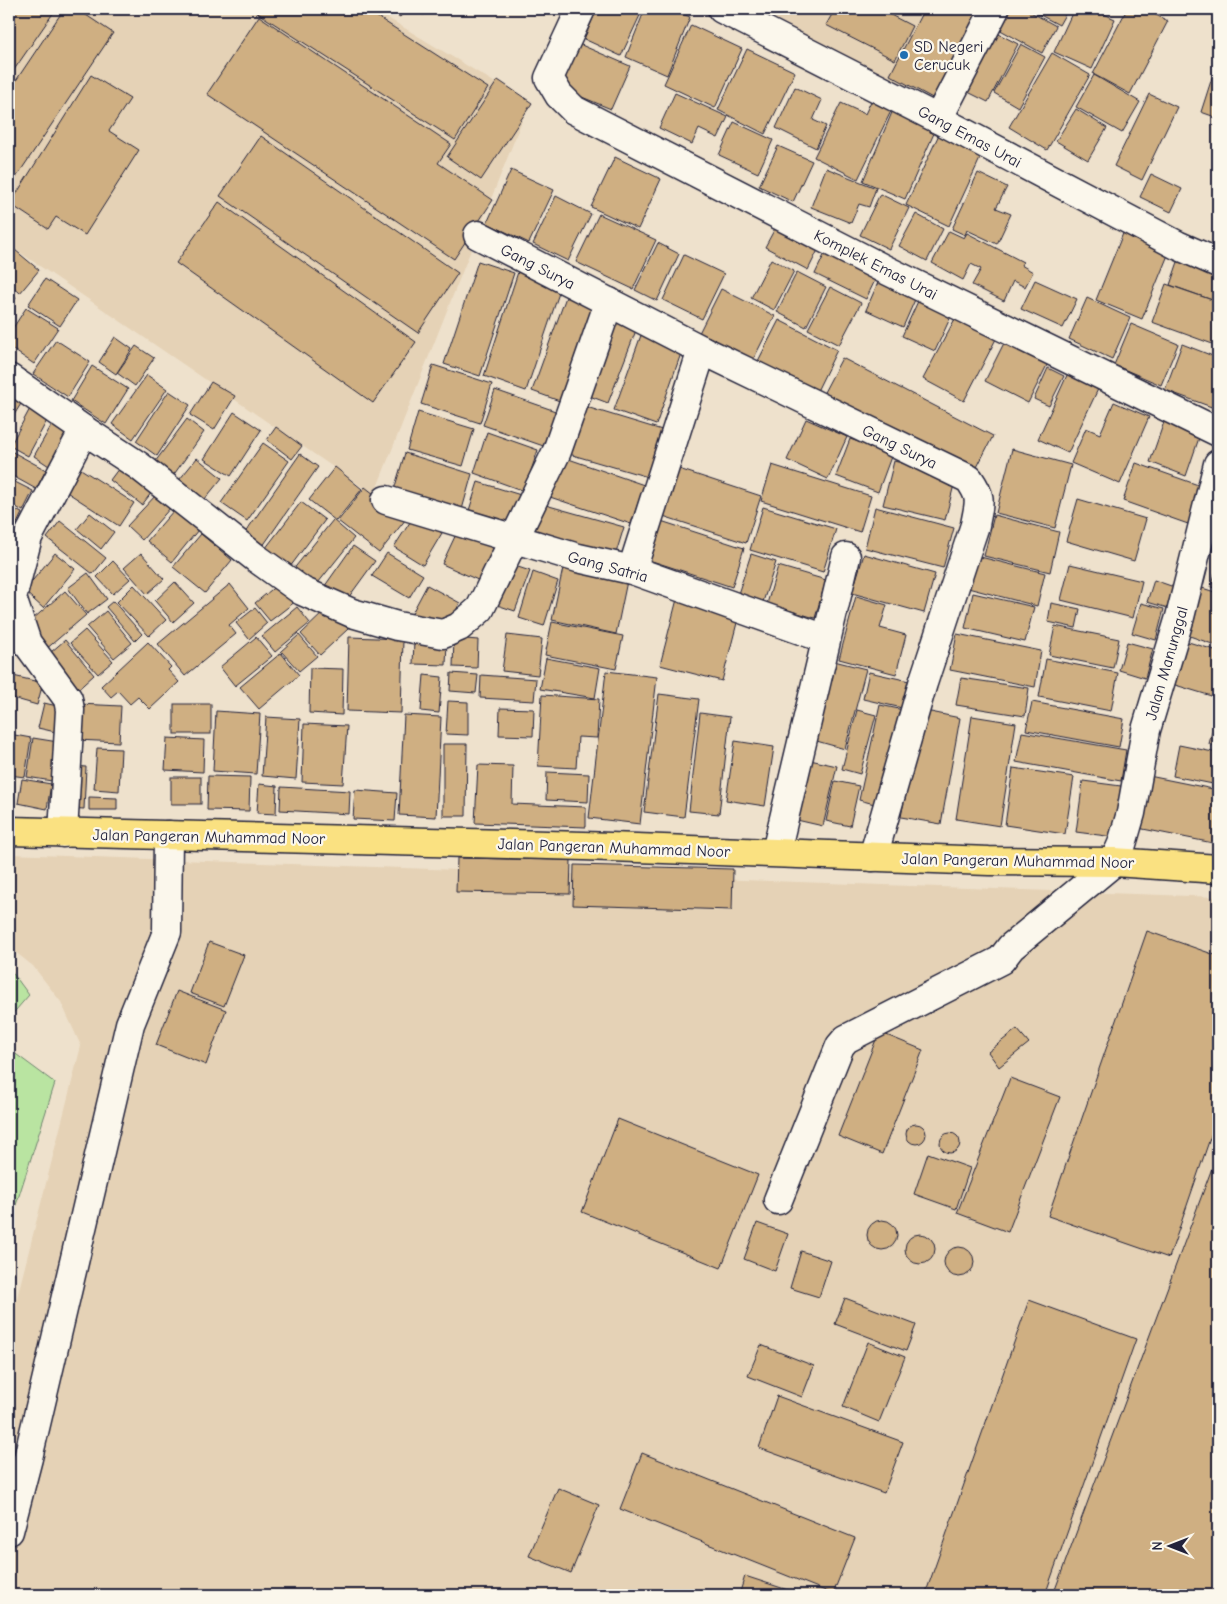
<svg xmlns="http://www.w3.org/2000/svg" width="1227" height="1604" viewBox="0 0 1227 1604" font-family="'Comic Neue',sans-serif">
<rect width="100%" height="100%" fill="#eee1cc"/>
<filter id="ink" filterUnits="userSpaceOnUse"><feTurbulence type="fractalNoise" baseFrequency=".02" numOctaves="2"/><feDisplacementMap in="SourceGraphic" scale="10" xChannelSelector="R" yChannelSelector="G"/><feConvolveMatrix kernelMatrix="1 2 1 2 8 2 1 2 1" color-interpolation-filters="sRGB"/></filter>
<g filter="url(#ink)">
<g fill="#e5d2b6">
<path d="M9,9H373L529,103L374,495L9,245Z"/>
<path d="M747,9H986L941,102Z"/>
<path d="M9,854L1218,897V1595H9V1329L81,1046L61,1002L33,966L9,947Z"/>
</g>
<g fill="#b9e4a1" stroke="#6e836e">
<path d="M9,968L29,995L9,1018Z"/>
<path d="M9,1049L55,1083L9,1227Z"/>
</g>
<g fill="#cfaf82" stroke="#22223b">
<path d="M9,9H56L9,77Z"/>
<path d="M64,9H77L113,33L9,188V91Z"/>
<path d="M254,9H365L488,88L455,140L253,10Z"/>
<path d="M388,9H406L400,17Z"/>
<path d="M415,9H428L424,15Z"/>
<path d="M597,9H643L621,56L584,39Z"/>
<path d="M645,9H670L690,17L667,75L626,57Z"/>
<path d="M835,9H879L912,26L895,60L826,25Z"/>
<path d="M924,9H986L938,101L890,75Z"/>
<path d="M1005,9H1025L1056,26L1042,53L995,27Z"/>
<path d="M1029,9H1068L1059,25Z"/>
<path d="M1074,9H1093L1115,19L1092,69L1054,52Z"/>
<path d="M1127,9H1144L1168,21L1130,94L1093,74Z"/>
<path d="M259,16L451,144L438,163L493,200L454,259L207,94Z"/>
<path d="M691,25L742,49L715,108L664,84Z"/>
<path d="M993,31L1018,44L988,102L962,89Z"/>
<path d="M579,44L630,66L611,109L560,88Z"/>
<path d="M1021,44L1045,57L1018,107L994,93Z"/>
<path d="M747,49L795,72L765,134L718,110Z"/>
<path d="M1052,53L1090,75L1047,150L1009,127Z"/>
<path d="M1218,59V118L1201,112Z"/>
<path d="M91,75L130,99L109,131L139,150L85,235L56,217L48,229L10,204Z"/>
<path d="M1094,75L1140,102L1122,133L1076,107Z"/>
<path d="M498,80L532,103L481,180L447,157Z"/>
<path d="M795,87L822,100L813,120L826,126L816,148L776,128Z"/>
<path d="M675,93L728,117L718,138L699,129L692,144L659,128Z"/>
<path d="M1149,94L1177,107L1142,180L1114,166Z"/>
<path d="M873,97L893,107L858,179L814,157L841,103L865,114Z"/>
<path d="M896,103L939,122L905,199L863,181Z"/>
<path d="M1076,109L1107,128L1088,160L1056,141Z"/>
<path d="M734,122L773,140L758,173L719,155Z"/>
<path d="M941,130L984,150L949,226L906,205Z"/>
<path d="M261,136L458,273L418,333L220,196Z"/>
<path d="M778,146L812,161L793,202L759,186Z"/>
<path d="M615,157L661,179L638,229L591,207Z"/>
<path d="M826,168L876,188L869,207L859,204L851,223L811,207Z"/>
<path d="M511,170L554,190L529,243L487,223Z"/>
<path d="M978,173L1007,187L996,208L1011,214L997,244L967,230L965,235L952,229Z"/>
<path d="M1151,174L1182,189L1171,212L1140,197Z"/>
<path d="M880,194L909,208L889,249L860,235Z"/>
<path d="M556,196L591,214L568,261L533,244Z"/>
<path d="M219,202L416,342L373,403L176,263Z"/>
<path d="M599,214L656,240L633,289L576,262Z"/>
<path d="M916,214L943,229L927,261L899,246Z"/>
<path d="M779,221L821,244L808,270L765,247Z"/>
<path d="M949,231L964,238L967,233L1023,262L1021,265L1033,272L1025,287L1013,281L1004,301L972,285L981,269L971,264L963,280L932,263Z"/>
<path d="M1124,231L1170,250L1142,319L1096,300Z"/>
<path d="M658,243L679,254L657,301L635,290Z"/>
<path d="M9,245L39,270L20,293L9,283Z"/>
<path d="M827,249L878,274L866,299L815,274Z"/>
<path d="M684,255L724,274L702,319L663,300Z"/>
<path d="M1180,256L1218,269V302L1170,285Z"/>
<path d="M771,259L794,271L774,310L751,298Z"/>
<path d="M478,261L514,273L480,376L444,364Z"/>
<path d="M518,272L561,287L526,391L484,376Z"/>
<path d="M797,272L826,287L806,327L777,312Z"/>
<path d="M880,278L917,295L903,327L866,310Z"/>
<path d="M45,279L77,300L60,326L28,305Z"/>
<path d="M1035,280L1077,299L1063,328L1021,309Z"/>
<path d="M1166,284L1218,302V346L1152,322Z"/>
<path d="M830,287L861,303L839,345L808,329Z"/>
<path d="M721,289L775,316L751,364L697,337Z"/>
<path d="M9,293L16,298L9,307Z"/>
<path d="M567,294L603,307L568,404L532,391Z"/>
<path d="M1087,298L1130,318L1112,359L1069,339Z"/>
<path d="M919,299L952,314L935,351L902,336Z"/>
<path d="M26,308L58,328L34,364L9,347V334Z"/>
<path d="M611,309L640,320L608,403L579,392Z"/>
<path d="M957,315L997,337L964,401L923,379Z"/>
<path d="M779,320L837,350L816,393L757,363Z"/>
<path d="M1131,324L1178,344L1161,385L1114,365Z"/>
<path d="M644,327L685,342L656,425L614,410Z"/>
<path d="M115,337L132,349L116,374L99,362Z"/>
<path d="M1006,339L1049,361L1028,403L985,381Z"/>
<path d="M56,340L90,362L68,397L33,374Z"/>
<path d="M1182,344L1218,358V405L1217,409L1165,390Z"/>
<path d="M136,346L154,358L135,386L117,373Z"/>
<path d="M842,358L993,436L972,477L821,398Z"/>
<path d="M433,365L492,384L480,423L421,404Z"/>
<path d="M92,366L128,389L106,424L71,401Z"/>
<path d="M1048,368L1064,376L1049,406L1034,399Z"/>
<path d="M1068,373L1099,387L1068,453L1038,439Z"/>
<path d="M147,375L167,389L133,439L112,424Z"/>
<path d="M211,382L235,396L214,430L190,415Z"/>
<path d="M9,390L24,399L9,423Z"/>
<path d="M495,390L564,414L552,449L483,425Z"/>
<path d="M169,391L190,405L157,456L136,441Z"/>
<path d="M1114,402L1149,417L1120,484L1071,463L1086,428L1100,434Z"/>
<path d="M33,403L51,413L28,456L10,446Z"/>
<path d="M583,406L662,430L648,477L569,454Z"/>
<path d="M234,412L261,430L231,476L204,459Z"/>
<path d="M418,412L474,429L463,466L407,450Z"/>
<path d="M187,419L204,432L170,480L152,466Z"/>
<path d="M806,419L847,437L828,479L787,460Z"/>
<path d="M54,421L70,430L49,466L34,456Z"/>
<path d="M1164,422L1200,435L1186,476L1150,462Z"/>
<path d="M276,427L302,446L292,459L267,440Z"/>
<path d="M487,432L538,450L524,491L474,473Z"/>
<path d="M850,439L892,454L878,492L836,476Z"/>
<path d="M263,443L289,461L247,521L221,503Z"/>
<path d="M1012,449L1071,465L1055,528L996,513Z"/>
<path d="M9,450L46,470L36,489L9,474Z"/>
<path d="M405,453L472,474L461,513L393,493Z"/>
<path d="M300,454L318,467L258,553L240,540Z"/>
<path d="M560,456L644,485L631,524L547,496Z"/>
<path d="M197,458L222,478L200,505L175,485Z"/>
<path d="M125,460L158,484L142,505L110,480Z"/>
<path d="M894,461L956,477L945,520L883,505Z"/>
<path d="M1136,463L1201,486L1188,524L1123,501Z"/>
<path d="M73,464L134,503L119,526L59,487Z"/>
<path d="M772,465L871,496L860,532L761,501Z"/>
<path d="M335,467L362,489L336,521L309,500Z"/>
<path d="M679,469L761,496L746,543L663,516Z"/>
<path d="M9,479L33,491L23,511L9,503Z"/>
<path d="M478,482L524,496L512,534L466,520Z"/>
<path d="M365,487L406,519L379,553L338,521Z"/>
<path d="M157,494L171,507L142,540L127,526Z"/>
<path d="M1078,499L1146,519L1134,561L1066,541Z"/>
<path d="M301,502L325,520L287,571L262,553Z"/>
<path d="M542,504L624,527L613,563L532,540Z"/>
<path d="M9,507L22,513L14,530L9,528Z"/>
<path d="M763,507L836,529L823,572L750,550Z"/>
<path d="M875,507L954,528L943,568L865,548Z"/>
<path d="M174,510L198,530L172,562L147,541Z"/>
<path d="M90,513L114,532L101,549L77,529Z"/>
<path d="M994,515L1059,532L1050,572L984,556Z"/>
<path d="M414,516L442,533L423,565L394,547Z"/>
<path d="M333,520L354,538L310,593L288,576Z"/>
<path d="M60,521L106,558L93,574L47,538Z"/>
<path d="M661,521L744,548L732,587L649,560Z"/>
<path d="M458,530L505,552L489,585L442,564Z"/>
<path d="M9,532L15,534L9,548Z"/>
<path d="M201,534L232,560L205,593L173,567Z"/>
<path d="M353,546L375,561L343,605L322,590Z"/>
<path d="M55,553L75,569L43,608L24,591Z"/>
<path d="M141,553L164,579L147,594L124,568Z"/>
<path d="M387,553L423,575L409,598L372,576Z"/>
<path d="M751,554L776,562L762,605L737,597Z"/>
<path d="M864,554L935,574L924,613L852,593Z"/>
<path d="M972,555L1045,573L1037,606L964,587Z"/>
<path d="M113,561L130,579L113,594L97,577Z"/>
<path d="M503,562L530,571L515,611L488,602Z"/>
<path d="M1070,564L1142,581L1133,618L1061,600Z"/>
<path d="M1218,564V589L1211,587Z"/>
<path d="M778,566L826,580L815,618L767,604Z"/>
<path d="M563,568L627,581L616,634L552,620Z"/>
<path d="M533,572L558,581L544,626L519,618Z"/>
<path d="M88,573L107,599L87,614L68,588Z"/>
<path d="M1154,580L1174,587L1168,608L1147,602Z"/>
<path d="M282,581L296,601L270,621L255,603Z"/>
<path d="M175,582L194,603L173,622L155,601Z"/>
<path d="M230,584L249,608L229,625L236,634L185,676L158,644Z"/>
<path d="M134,585L166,620L149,636L117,602Z"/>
<path d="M427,585L460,603L444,632L411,615Z"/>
<path d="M1199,587L1218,593V646L1184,634Z"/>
<path d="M65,591L86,615L45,650L25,626Z"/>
<path d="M973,593L1034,607L1025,642L965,628Z"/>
<path d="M856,596L887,605L880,628L906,635L896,674L839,659Z"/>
<path d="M677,599L739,615L722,681L660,665Z"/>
<path d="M113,601L142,634L135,641L106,607Z"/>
<path d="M1051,603L1080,609L1076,628L1048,622Z"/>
<path d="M1141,603L1164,609L1156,640L1132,633Z"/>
<path d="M297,607L310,623L275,652L262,636Z"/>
<path d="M255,608L267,623L249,639L236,623Z"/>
<path d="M328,608L348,629L320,655L301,634Z"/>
<path d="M106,611L132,643L114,658L87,627Z"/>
<path d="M552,622L623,636L616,669L545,655Z"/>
<path d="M1055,626L1119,639L1113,668L1049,655Z"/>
<path d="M85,630L113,661L98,674L70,643Z"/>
<path d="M957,634L1041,651L1035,687L950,670Z"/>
<path d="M299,635L317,656L299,671L281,651Z"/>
<path d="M507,635L542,639L538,675L502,671Z"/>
<path d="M256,637L272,656L235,686L220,667Z"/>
<path d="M349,637L403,639L401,713L347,711Z"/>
<path d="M454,638L478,640L477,668L453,667Z"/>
<path d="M65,640L94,675L73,694L44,658Z"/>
<path d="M414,641L447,642L446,665L413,664Z"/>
<path d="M1185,641L1218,651V698L1172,684Z"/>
<path d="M148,642L171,667L168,670L179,682L150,709L138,697L130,704L118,691L111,697L101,686Z"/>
<path d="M1127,642L1153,649L1145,678L1119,670Z"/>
<path d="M281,653L299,675L259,709L240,687Z"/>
<path d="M546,658L600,668L595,698L540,689Z"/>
<path d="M1046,659L1118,673L1111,711L1039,697Z"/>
<path d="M834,661L866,669L845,749L813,740Z"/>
<path d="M310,668L343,669L342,715L309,713Z"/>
<path d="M606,671L657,677L640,824L589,818Z"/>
<path d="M869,672L918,683L911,710L863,699Z"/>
<path d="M451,673L478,675L476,693L450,691Z"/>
<path d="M9,675L43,683L37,705L9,697Z"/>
<path d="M424,675L442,677L439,713L421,711Z"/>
<path d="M481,675L536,679L534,701L480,698Z"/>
<path d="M961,678L1029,688L1025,716L956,705Z"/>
<path d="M659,694L699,699L684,817L644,812Z"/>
<path d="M542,695L599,699L597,738L578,737L576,768L538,766Z"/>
<path d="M448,701L468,702V735L446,734Z"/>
<path d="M1032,702L1124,719L1119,747L1026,730Z"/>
<path d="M44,703L66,708L60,733L38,728Z"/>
<path d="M79,704L121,706L119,742L77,740Z"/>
<rect x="174" y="704" width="37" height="30"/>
<path d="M880,705L908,711L886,807L859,800Z"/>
<path d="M500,708L534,709L533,736L499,735Z"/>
<path d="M1218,708V747L1209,744Z"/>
<path d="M857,710L876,715L860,774L842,769Z"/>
<path d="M921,710L960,718L941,824L901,817Z"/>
<path d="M216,711L260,714L256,774L213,771Z"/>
<path d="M700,713L730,717L719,814L689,811Z"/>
<path d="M404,715L441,717L436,817L399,815Z"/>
<path d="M972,716L1016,723L1000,826L956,819Z"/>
<path d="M266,717L300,719L296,779L262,776Z"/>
<path d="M304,724L347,726L343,784L302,782Z"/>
<path d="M1022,732L1126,750L1121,781L1016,762Z"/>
<path d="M9,734L31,738L25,777L9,775Z"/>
<path d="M33,738L58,742L52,781L27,777Z"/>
<path d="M167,738L204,740L203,772L165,770Z"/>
<path d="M735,741L774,747L765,806L726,800Z"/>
<path d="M443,744H467L466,816H443Z"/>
<path d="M1179,745L1218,753V785L1173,776Z"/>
<path d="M97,748L121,749L119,791L94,789Z"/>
<path d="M801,758L837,766L823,826L788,818Z"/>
<path d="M478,765L513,766L512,804L586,807V827L475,823Z"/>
<path d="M70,766L86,767L84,809L68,808Z"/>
<path d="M1013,768L1074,777L1065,834L1005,825Z"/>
<path d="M547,772L589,774L588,802L546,800Z"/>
<path d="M208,776L250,777L249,811L207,810Z"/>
<path d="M1149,776L1218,790V844L1138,828Z"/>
<rect x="171" y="777" width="30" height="27"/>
<path d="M22,779L51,784L47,809L18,803Z"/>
<path d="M835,781L859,786L850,826L826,821Z"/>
<path d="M1083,781L1121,786L1114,837L1076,832Z"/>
<path d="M259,784L277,786L276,814L257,813Z"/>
<path d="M281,787L350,791L349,814L280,810Z"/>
<path d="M355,790L397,793L395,821L353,819Z"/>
<path d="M89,797L117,798V810H89Z"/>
<path d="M457,858L571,860L570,894L456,892Z"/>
<path d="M574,865L733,869L732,910L573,905Z"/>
<path d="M1147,931L1218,956V1115L1169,1258L1048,1216Z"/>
<path d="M209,942L244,955L224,1006L190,993Z"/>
<path d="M177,991L226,1010L206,1065L156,1045Z"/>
<path d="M1017,1029L1029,1043L999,1067L988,1052Z"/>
<path d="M879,1032L923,1050L882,1154L838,1136Z"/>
<path d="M1010,1078L1060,1097L1008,1232L957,1213Z"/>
<path d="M618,1119L758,1175L721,1268L582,1212Z"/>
<circle cx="916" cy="1134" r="10"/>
<circle cx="950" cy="1143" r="10"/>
<path d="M1218,1152V1595H1053Z"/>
<path d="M928,1153L970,1168L956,1209L914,1194Z"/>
<circle cx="882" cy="1235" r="15"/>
<path d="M757,1223L788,1234L775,1271L744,1259Z"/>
<circle cx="920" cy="1249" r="15"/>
<circle cx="959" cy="1262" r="15"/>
<path d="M801,1251L831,1261L819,1297L790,1288Z"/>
<path d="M9,1270L14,1272L9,1284Z"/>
<path d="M845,1298L916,1325L906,1351L835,1324Z"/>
<path d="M1029,1300L1136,1339L1045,1595H925Z"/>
<path d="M868,1342L905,1357L879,1422L843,1407Z"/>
<path d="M761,1345L814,1366L802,1397L748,1376Z"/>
<path d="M777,1396L903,1442L884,1493L759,1448Z"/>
<path d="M642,1453L855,1538L833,1594L620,1509Z"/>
<path d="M558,1488L599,1505L571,1573L529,1556Z"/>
<path d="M745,1576L803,1595H739Z"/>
</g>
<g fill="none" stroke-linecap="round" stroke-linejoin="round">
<g stroke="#22223b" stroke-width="31">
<g id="minor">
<path d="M581,9L549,78L559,95L574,110L884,269L1218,432"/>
<path d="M722,9L938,119L1177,245L1218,263"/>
<path d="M938,119L995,9"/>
<path d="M478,235L702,350L969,479C983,499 979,502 975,525L923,683L873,857"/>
<path d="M9,378L84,430L139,466L256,558L302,591L352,613L397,626L443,634L459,627L480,609L557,451L609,302"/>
<path d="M386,500L578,558L632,570L826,639"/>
<path d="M632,570L702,350"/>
<path d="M63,833L70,710L68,699L27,643L12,598L28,537L84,430"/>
<path d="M776,852L846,557"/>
<path d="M778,1200L840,1046L846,1039L1001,960L1011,947L1114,862L1122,844L1131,813L1146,730L1180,617L1218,464"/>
<path d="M9,1531L28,1458L130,1024L167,932L168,835"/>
</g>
</g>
<g stroke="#22223b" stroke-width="31">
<path id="major" d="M9,831L584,846L989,861L1114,862L1218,869"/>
</g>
<use href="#minor" stroke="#fbf7ec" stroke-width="28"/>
<use href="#major" stroke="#fae181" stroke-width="28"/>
</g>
</g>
<circle fill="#1f6fb2" stroke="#fbf7ec" stroke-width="2" cx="904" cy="55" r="5"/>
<g text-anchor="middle" stroke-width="4.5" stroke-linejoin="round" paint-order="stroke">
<g font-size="16" fill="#22223b" stroke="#fbf7ec" text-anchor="start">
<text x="914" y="52">SD Negeri<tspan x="914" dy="18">Cerucuk</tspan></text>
</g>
<g font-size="16" fill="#22223b" stroke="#fbf7ec">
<text transform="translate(970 136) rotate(28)" y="6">Gang Emas Urai</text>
<text transform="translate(876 264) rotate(27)" y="6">Komplek Emas Urai</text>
<text transform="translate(538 266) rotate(27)" y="6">Gang Surya</text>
<text transform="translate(900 446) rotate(26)" y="6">Gang Surya</text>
<text transform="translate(608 566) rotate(15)" y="6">Gang Satria</text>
<text transform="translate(1166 663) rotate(-74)" y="6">Jalan Manunggal</text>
<text transform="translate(209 836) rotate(1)" y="6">Jalan Pangeran Muhammad Noor</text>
<text transform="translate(614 847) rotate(2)" y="6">Jalan Pangeran Muhammad Noor</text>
<text transform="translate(1018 860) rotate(1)" y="6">Jalan Pangeran Muhammad Noor</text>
</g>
</g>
<rect width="1227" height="1604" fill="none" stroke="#fbf7ec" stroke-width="30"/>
<rect x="15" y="15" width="1197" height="1574" fill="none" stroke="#22223b" stroke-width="2" filter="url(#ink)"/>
<g transform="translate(1170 1546) rotate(270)" stroke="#fbf7ec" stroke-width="4" paint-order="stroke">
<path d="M0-4L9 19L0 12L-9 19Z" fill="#22223b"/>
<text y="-8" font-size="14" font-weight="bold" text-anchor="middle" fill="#22223b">N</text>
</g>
</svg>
